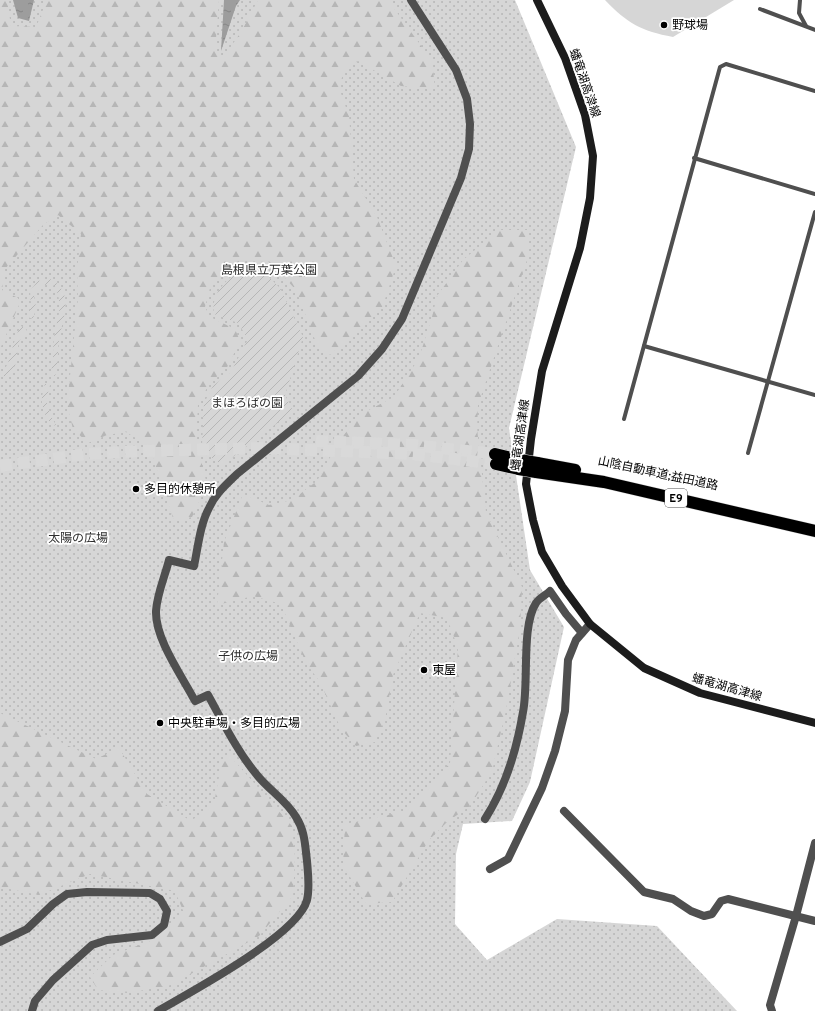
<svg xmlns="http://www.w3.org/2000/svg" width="815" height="1011" viewBox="0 0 815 1011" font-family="Overpass,'Noto Sans JP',sans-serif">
<defs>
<pattern id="grass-dots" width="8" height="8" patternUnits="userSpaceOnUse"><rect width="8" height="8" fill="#d6d6d6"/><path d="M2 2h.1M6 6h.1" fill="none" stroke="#b6b6b6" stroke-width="1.8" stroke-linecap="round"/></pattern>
<pattern id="forest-firs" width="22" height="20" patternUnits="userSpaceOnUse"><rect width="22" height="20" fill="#d6d6d6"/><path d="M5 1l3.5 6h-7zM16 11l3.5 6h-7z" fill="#b6b6b6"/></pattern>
<pattern id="garden-furrows" width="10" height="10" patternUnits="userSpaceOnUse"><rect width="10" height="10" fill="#d6d6d6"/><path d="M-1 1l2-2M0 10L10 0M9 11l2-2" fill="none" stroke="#b6b6b6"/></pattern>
<pattern id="water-ripples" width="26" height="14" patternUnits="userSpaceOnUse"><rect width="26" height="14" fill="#9d9d9d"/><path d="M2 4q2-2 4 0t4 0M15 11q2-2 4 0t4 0" fill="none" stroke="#858585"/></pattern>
</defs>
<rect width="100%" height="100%" fill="#fff"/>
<path fill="url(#grass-dots)" d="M0,0H515L576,147L509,428L530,570L564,627L530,782L512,821L463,824L456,854L455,924L487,960L557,919L657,926L737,1011H0Z"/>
<g fill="url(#forest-firs)">
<path d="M0,0H7L11,26L36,27L47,0H219L215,52L223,58L241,32L258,0H388L432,61L435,89L401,86L358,61L344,70L339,88L349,116L354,179L377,217L396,266L382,308L330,355L317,345L296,290L270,262L238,261L211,284L205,307L210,317L235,329L240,341L228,366L209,384L198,405L196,439L207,485L192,517L174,521L149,446L126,432L107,435L88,443L73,429L67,405L78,299L77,270L81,234L58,215L43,225L5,269L2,290L18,298L19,305L0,349Z"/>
<path d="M499,230H527V260L478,405L477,428L486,512L522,587L520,628L506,710L492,771L470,806L447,822L429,840L392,902L366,904L343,865L345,824L407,811L450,763L458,648L447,618L420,613L393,675L385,720L375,742L356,746L341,729L320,682L306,663L281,604L253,596L217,605L224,542L243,494L269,505L292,500L317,481L339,441L361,414L394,397L419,358L432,317L437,296L463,260Z"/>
<path d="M0,713L96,759L119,748L147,794L191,821L214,804L222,760L230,756L292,826L295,858L293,896L259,936L171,985L128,993L98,990L90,977L113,955L161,937L184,913L175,891L90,874L39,895L0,887Z"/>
</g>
<g fill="url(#garden-furrows)">
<path d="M237,272L268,276L280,288L303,337L285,395L293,411L222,465L211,457L202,445L204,403L213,386L231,372L248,339L238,323L214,314C211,295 223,283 237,272Z"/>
<path d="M50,279C76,292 62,319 59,341C57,353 59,365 55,376L50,374C55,363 52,351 54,339C57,318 64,308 55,286L49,284L40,286L34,295L36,308L33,319L28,317L31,305L30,291L38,281Z"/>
<path d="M21,326L27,330L19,341L15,366L6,379L2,374C13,358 11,343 21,326Z"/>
<path d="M45,384L50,385C44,404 47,408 56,425L52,426C42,408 39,403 45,384Z"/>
</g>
<path fill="#d6d6d6" d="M605,0H734L673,37C641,31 627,23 605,0Z"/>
<g fill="url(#water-ripples)">
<path d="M13,0H34L29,21L18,18Z"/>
<path d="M224,0H240L236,6L221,51Z"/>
</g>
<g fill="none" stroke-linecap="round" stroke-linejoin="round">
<g stroke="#d9d9d9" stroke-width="12" stroke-dasharray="12 6" stroke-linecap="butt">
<path d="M316,441L413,445L495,454"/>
<path d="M0,466L87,454L140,451L263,448L413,454L496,464"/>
</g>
<g stroke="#dbdbdb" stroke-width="13">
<g id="highway">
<path d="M495,454L520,460"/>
<path d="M537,463L575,470"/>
<path d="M496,464L519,469"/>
<path d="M536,472L604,482L815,531"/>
</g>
</g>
<g stroke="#4f4f4f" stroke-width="4">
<path d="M800,0L799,13L806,26"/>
<path d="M760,9L815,30"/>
<path d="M694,158L815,194"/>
<path d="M644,346L815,395"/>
<path d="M624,419L720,67L726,64L815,91"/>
<path d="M748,453L815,212"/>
</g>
<g stroke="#4f4f4f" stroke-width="8">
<path d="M564,811L644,892L673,899L691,911L704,916L712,914L721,901L728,899L815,921"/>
<path d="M485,819C505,788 517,748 523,712C529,683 521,626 536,603C539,598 546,595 550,591L566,614L582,633"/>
<path d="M490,869L508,859L542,788L555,751L565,711L568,660L576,640L590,624"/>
<path d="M0,942L27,929L53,904L67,894L87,892L150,893L160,899L167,911L164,925L152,935L107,940L92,945L53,980L35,1001L32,1011"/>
<path d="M158,1011C192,991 298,935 307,900C310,888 308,873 307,861C305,845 305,831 296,817C287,801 269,790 257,775C237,751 223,722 208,695L195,701C182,676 155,639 156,611C157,594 165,576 169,560L194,566C198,547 200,525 209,508C215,494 227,484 237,474L358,376L382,349L402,319L461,178L469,149L470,124L467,99L456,70L411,0"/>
<path d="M772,1011L770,1005L796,916L815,843"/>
</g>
<path stroke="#1c1c1c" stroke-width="8" d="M537,0L565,58L585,115L593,156L590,198L580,248L542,371L531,439L526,484L533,520L542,552L562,586L590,624L644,668L700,693L815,723"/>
<use href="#highway" stroke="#000" stroke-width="12"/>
<g stroke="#dbdbdb" stroke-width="13" stroke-linecap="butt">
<g id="highway-bridge">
<path d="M520,460L537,463"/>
<path d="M519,469L536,472"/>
</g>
</g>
<use href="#highway-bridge" stroke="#000" stroke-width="12"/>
</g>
<g fill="#000" stroke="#fff" stroke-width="1.5">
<circle cx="664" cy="25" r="4"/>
<circle cx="136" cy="489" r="4"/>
<circle cx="424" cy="670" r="4"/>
<circle cx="160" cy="723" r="4"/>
</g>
<g text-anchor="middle" stroke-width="3.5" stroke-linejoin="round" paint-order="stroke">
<rect fill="#fff" stroke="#4c4c4c" stroke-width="1" x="665" y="489" width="22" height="18" rx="3"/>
<g font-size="11" font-weight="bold" fill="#000">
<text x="676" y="502">E9</text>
</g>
<g font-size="12" fill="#000" stroke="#fff" text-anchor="start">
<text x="672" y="29">野球場</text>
<text x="144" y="493">多目的休憩所</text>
<text x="432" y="674">東屋</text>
<text x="168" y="727">中央駐車場・多目的広場</text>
</g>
<g font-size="12" fill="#000" stroke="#fff">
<text transform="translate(585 83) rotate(71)" y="4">蟠竜湖高津線</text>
<text transform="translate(520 435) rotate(-82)" y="4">蟠竜湖高津線</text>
<text transform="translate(658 473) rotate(12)" y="4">山陰自動車道;益田道路</text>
<text transform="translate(727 687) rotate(16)" y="4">蟠竜湖高津線</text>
</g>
<g font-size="12" fill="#2d2d2d" stroke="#fff">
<text x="269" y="274">島根県立万葉公園</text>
<text x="247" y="407">まほろばの園</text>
<text x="78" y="542">太陽の広場</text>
<text x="248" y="660">子供の広場</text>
</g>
</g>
</svg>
